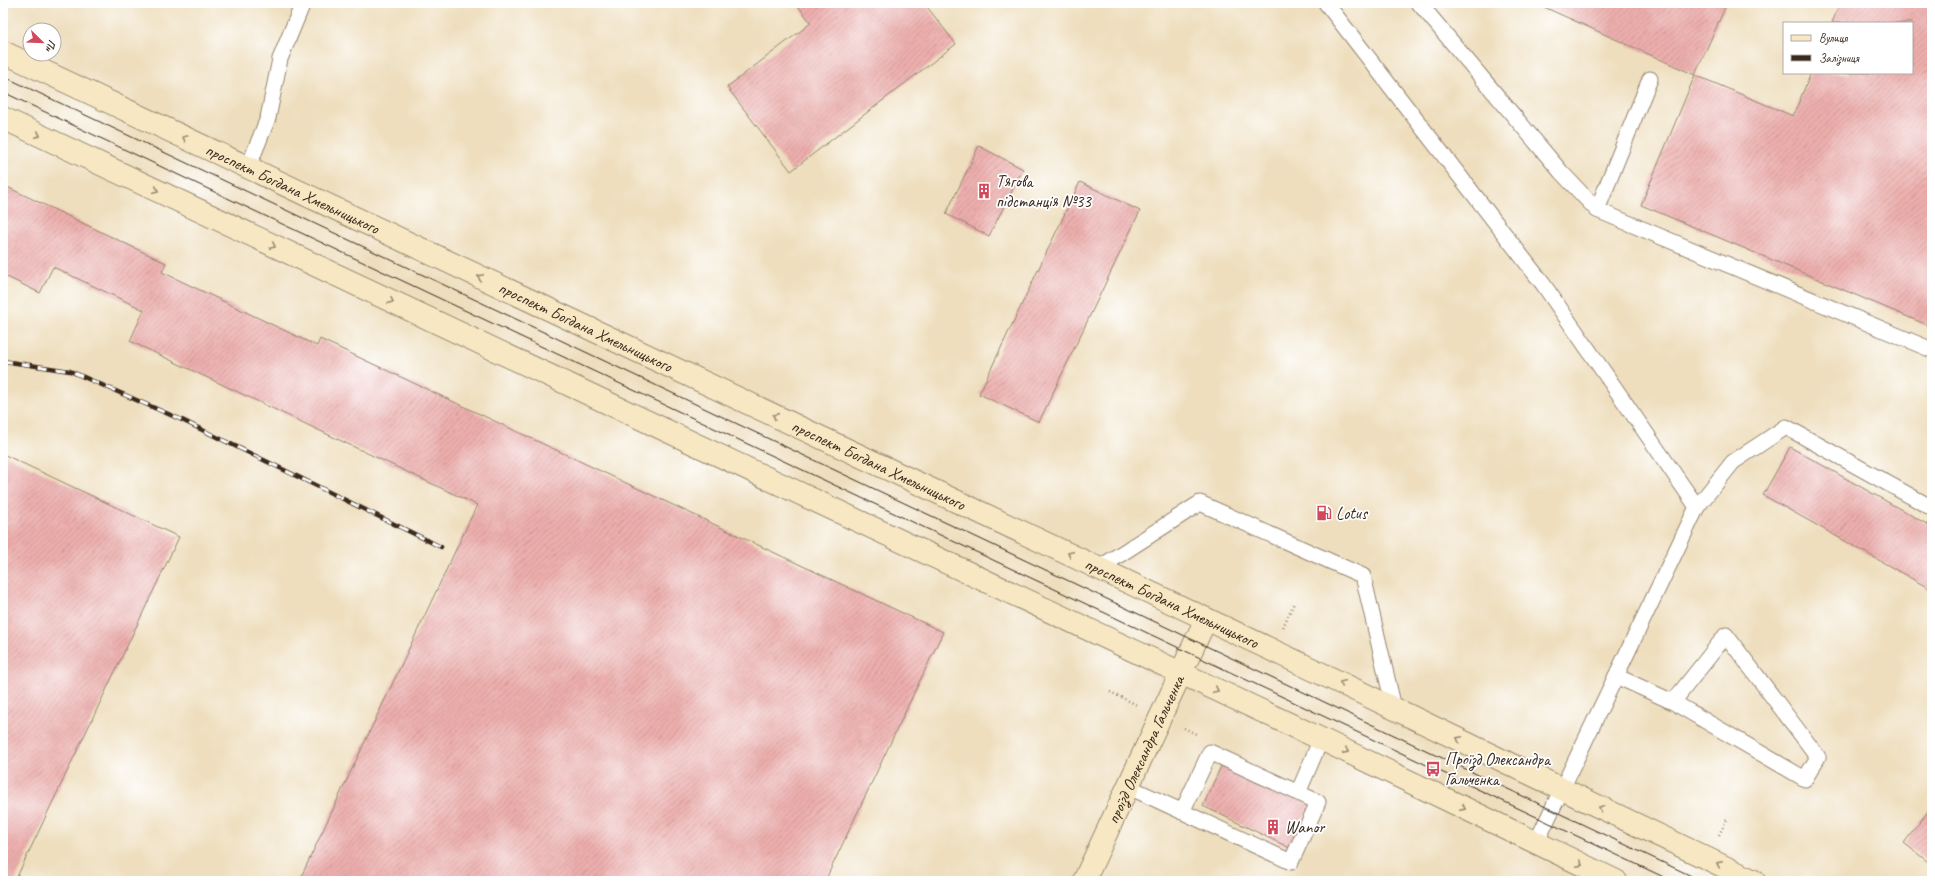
<svg xmlns="http://www.w3.org/2000/svg" width="1935" height="884" viewBox="0 0 1935 884" font-family="Caveat,sans-serif">
<defs>
<pattern id="building-hatch" width="6" height="6" patternUnits="userSpaceOnUse"><rect width="6" height="6" fill="#edafad"/><path d="M-1 1l2-2M0 6l6-6M5 7l2-2" fill="none" stroke="#c18f8c"/></pattern>
</defs>
<rect width="100%" height="100%" fill="#fff"/>
<filter id="ink" filterUnits="userSpaceOnUse"><feTurbulence type="fractalNoise" baseFrequency=".025" numOctaves="2"/><feDisplacementMap in="SourceGraphic" scale="8" xChannelSelector="R" yChannelSelector="G"/><feConvolveMatrix kernelMatrix="1 2 1 2 8 2 1 2 1" color-interpolation-filters="sRGB"/></filter>
<filter id="wash" filterUnits="userSpaceOnUse"><feTurbulence type="fractalNoise" baseFrequency=".012" numOctaves="4" result="noise"/><feDisplacementMap in="SourceGraphic" scale="16" xChannelSelector="R" yChannelSelector="G"/><feGaussianBlur stdDeviation="0.9" result="paint"/><feColorMatrix in="noise" values="0 0 0 0 0 0 0 0 0 0 0 0 0 0 0 0 0 1.4 0 .05"/><feComposite in="paint" operator="in"/></filter>
<g filter="url(#wash)">
<rect width="100%" height="100%" fill="#eedebd"/>
<g id="blocks">
<g fill="url(#building-hatch)">
<path d="M796,3H924L956,44L791,171L727,87L811,23Z"/>
<path d="M1535,3H1727L1695,75Z"/>
<path d="M1840,3H1932V327L1641,205L1695,75L1793,116L1811,73H1912V23H1832Z"/>
<path d="M979,146L1023,169L989,236L946,214Z"/>
<path d="M1080,182L1140,211L1039,422L979,394Z"/>
<path d="M3,185L166,263L162,272L317,346L320,339L943,632L825,881H299L477,505L130,341L144,310L53,267L40,293L3,275Z"/>
<path d="M1790,447L1932,527V590L1763,495Z"/>
<path d="M3,454L179,537L15,881H3Z"/>
<path d="M1222,764L1310,805L1290,848L1203,806Z"/>
<path d="M1932,806V865L1904,843Z"/>
</g>
</g>
</g>
<g filter="url(#ink)">
<use href="#blocks" fill-opacity="0" stroke="#94846e" stroke-width="1"/>
<g fill="none" stroke-linecap="round" stroke-linejoin="round">
<g stroke="#94846e" stroke-width="17">
<g id="lane">
<path d="M1326,3L1543,284L1697,507"/>
<path d="M1419,3L1561,172L1597,210"/>
<path d="M1650,79L1597,210L1932,350"/>
<path d="M248,168L268,118L280,59L303,3"/>
<path d="M1099,568L1200,503L1363,576L1394,708"/>
<path d="M1616,676L1673,702L1805,779L1818,757L1726,635L1673,702"/>
<path d="M1129,787L1291,862L1318,802L1210,752L1182,812"/>
<path d="M1298,793L1321,739"/>
<path d="M1536,843L1697,507L1733,462L1786,427L1932,508"/>
</g>
</g>
<g stroke="#94846e" stroke-width="24">
<g id="secondary">
<path id="s1" d="M3,52L1272,650L1754,881"/>
<path d="M3,118L1321,739L1616,881"/>
<path id="s2" d="M1084,881L1206,619"/>
</g>
</g>
<g stroke="#94846e" stroke-width="2.5" stroke-dasharray="1 3" stroke-linecap="butt">
<path d="M1283,627L1294,603"/>
<path d="M1110,692L1137,705"/>
<path d="M1184,728L1196,734"/>
<path d="M1719,835L1727,819"/>
</g>
<use href="#lane" stroke="#fff" stroke-width="15"/>
<use href="#secondary" stroke="#f7e8c3" stroke-width="22"/>
<g stroke="#3b2a1e" stroke-width="1">
<path d="M3,76L1702,881"/>
<path d="M3,92L1672,881"/>
</g>
<g stroke="#3b2a1e" stroke-width="4.5">
<path id="rail" d="M3,361L70,371L182,420L441,547"/>
</g>
<use href="#rail" stroke="#fff" stroke-width="3" stroke-dasharray="9" stroke-linecap="butt"/>
</g>
<defs><path id="oneway-chevron" d="M-2-3.5L2.5 0L-2 3.5" fill="none" stroke-width="1.6" stroke-linecap="round" stroke-linejoin="round"/></defs>
<g stroke="#998970">
<use href="#oneway-chevron" transform="translate(38 135) rotate(25)"/>
<use href="#oneway-chevron" transform="translate(185 138) rotate(-155)"/>
<use href="#oneway-chevron" transform="translate(156 190) rotate(25)"/>
<use href="#oneway-chevron" transform="translate(273 246) rotate(25)"/>
<use href="#oneway-chevron" transform="translate(480 277) rotate(-155)"/>
<use href="#oneway-chevron" transform="translate(391 301) rotate(25)"/>
<use href="#oneway-chevron" transform="translate(775 416) rotate(-155)"/>
<use href="#oneway-chevron" transform="translate(1070 554) rotate(-155)"/>
<use href="#oneway-chevron" transform="translate(1342 683) rotate(-155)"/>
<use href="#oneway-chevron" transform="translate(1216 690) rotate(25)"/>
<use href="#oneway-chevron" transform="translate(1459 739) rotate(-154)"/>
<use href="#oneway-chevron" transform="translate(1346 751) rotate(26)"/>
<use href="#oneway-chevron" transform="translate(1463 808) rotate(26)"/>
<use href="#oneway-chevron" transform="translate(1601 808) rotate(-155)"/>
<use href="#oneway-chevron" transform="translate(1580 864) rotate(26)"/>
<use href="#oneway-chevron" transform="translate(1719 864) rotate(-154)"/>
</g>
</g>
<defs>
<g id="building-bare" transform="scale(1.2)"><path d="M-4-6H4V6H1V3H-1V6H-4ZM-2.5-4.3h1.7v1.8h-1.7ZM.8-4.3h1.7v1.8H.8ZM-2.5-1h1.7V.8h-1.7ZM.8-1h1.7V.8H.8Z" fill="#d1495b" stroke="#fff" stroke-width="2.5" paint-order="stroke"/></g>
<g id="fuel-bare" transform="scale(1.2)"><path d="M-5.5-6h7V0h2V4h1.3V-2.5L3-4.5l.8-.8L6-3V5H2.5V1h-1V6h-7ZM-4.2-4.7v3.2H.2V-4.7Z" fill="#d1495b" stroke="#fff" stroke-width="2.5" paint-order="stroke"/></g>
<g id="bus-bare" transform="scale(1.2)"><path d="M-5-6H5V4H4V6H2V4H-2V6H-4V4H-5ZM-3.5-4V0h7V-4ZM-3.5 1.2v1.5H-2V1.2ZM2 1.2v1.5H3.5V1.2Z" fill="#d1495b" stroke="#fff" stroke-width="2.5" paint-order="stroke"/></g>
</defs>
<g fill-rule="evenodd">
<use href="#building-bare" x="984" y="191"/>
<use href="#fuel-bare" x="1324" y="513"/>
<use href="#bus-bare" x="1433" y="769"/>
<use href="#building-bare" x="1273" y="827"/>
</g>
<g text-anchor="middle" stroke-width="3.5" stroke-linejoin="round" paint-order="stroke">
<g font-size="17" fill="#3b2a1e" stroke="#fff" text-anchor="start">
<text x="996" y="187">Тягова<tspan x="996" dy="20">пiдстанцiя №33</tspan></text>
<text x="1336" y="519">Lotus</text>
<text x="1445" y="765">Проїзд Олександра<tspan x="1445" dy="20">Гальченка</tspan></text>
<text x="1285" y="833">Wanor</text>
</g>
<g font-size="17" fill="#3b2a1e" stroke="#fff">
<text dy="6" stroke="none"><textPath href="#s1" startOffset="320">проспект Богдана Хмельницького</textPath></text>
<text dy="6" stroke="none"><textPath href="#s1" startOffset="644">проспект Богдана Хмельницького</textPath></text>
<text dy="6" stroke="none"><textPath href="#s1" startOffset="968">проспект Богдана Хмельницького</textPath></text>
<text dy="6" stroke="none"><textPath href="#s1" startOffset="1292">проспект Богдана Хмельницького</textPath></text>
<text dy="6" stroke="none"><textPath href="#s2" startOffset="145">проїзд Олександра Гальченка</textPath></text>
</g>
</g>
<rect width="1935" height="884" fill="none" stroke="#fff" stroke-width="16"/>
<rect x="1783" y="22" width="130" height="52" fill="#ffffff" stroke="#b1aaa5"/>
<rect x="1791" y="35" width="20" height="6" fill="#f7e8c3" stroke="#b1aaa5"/>
<text x="1819" y="42" font-size="12" fill="#3b2a1e">Вулиця</text>
<rect x="1791" y="55" width="20" height="6" fill="#3b2a1e" stroke="#b1aaa5"/>
<text x="1819" y="62" font-size="12" fill="#3b2a1e">Залізниця</text>
<g transform="translate(42 42) rotate(113)"><circle r="19" fill="#ffffff" stroke="#b1aaa5"/>
<path d="M0-3L7 15L0 10L-7 15Z" fill="#d1495b"/>
<text y="-6" font-size="11" font-weight="bold" text-anchor="middle" fill="#3b2a1e">Пн</text>
</g>
</svg>
